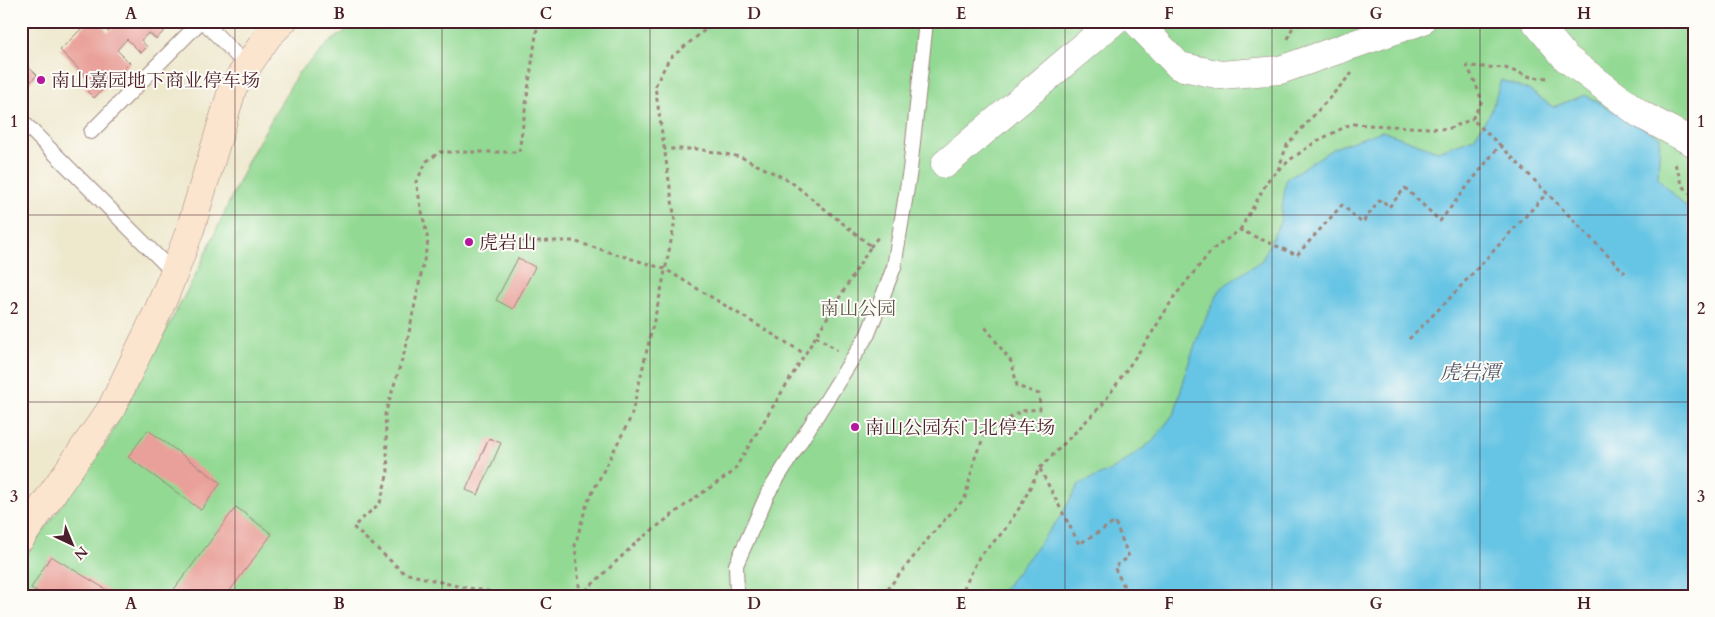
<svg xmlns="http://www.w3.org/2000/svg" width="1715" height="617" viewBox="0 0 1715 617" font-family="Cardo,'Noto Serif SC',serif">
<rect width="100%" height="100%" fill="#fdfcf7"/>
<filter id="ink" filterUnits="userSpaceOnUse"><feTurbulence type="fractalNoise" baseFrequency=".02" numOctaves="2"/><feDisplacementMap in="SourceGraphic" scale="10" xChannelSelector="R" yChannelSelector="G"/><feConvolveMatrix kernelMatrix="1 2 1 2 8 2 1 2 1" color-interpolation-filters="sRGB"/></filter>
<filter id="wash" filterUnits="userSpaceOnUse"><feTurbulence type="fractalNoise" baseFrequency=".0096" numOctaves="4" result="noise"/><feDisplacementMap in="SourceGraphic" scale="20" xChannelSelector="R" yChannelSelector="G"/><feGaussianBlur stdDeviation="1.12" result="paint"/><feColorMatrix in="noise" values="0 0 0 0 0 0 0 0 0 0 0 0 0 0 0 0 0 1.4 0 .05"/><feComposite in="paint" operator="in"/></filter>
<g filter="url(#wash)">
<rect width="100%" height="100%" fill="#eee8cd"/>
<path fill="#92d993" stroke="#6e7c5f" d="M359,21H1690L1694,30V596H21V562L107,442L198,270L249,159L298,73L326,45Z"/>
<path fill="#66c4e4" stroke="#587288" d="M1501,80L1529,90L1553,107L1585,95L1660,137L1658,178L1694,215V596H999L1060,517L1079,484L1114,469L1153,441L1175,412L1188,365L1200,330L1221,288L1262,260L1280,222L1286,179L1334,148L1382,131L1438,151L1474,138L1491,112Z"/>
<g id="blocks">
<g fill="#e9a09a">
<path d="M89,21H98L108,32L118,23L116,21H175L156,39L149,33L141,40L147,47L141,53L127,39L117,50L130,63L94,98L85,89L92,83L60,50Z"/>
<path d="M21,60L37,75L21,92Z"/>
<path d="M518,258L535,267L513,309L496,300Z"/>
<path d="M148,430L221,483L201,510L128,457Z"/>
<path d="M489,438L501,443L478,495L466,490Z"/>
<path d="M236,507L272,534L226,596H169Z"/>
<path d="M51,556L117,596H43L31,588Z"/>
<path d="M284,589L293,596H279Z"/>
</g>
</g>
</g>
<g filter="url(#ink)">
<use href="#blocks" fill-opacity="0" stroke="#9c847c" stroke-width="1"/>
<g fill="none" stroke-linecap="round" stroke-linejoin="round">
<g stroke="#9c847c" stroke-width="16">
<g id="lane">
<path d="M203,21L247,66"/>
<path d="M21,120L174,273"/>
<path d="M91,132L201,21"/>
<path d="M737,596L736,565L768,493L868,334L894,267L910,170L925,31V21"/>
</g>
</g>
<g stroke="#9c847c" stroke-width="29">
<g id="street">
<path d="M1136,21L1179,66L1221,75L1280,70L1421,21"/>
<path d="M1535,21L1566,58L1640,114L1694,143"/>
<path d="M945,164L1114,21"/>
</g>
</g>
<g stroke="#9c847c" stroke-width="29">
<path id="secondary" d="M21,538L111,409L158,311L174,273L190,230L233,87L268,36L283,21"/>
</g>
<g stroke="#9c847c" stroke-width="3" stroke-dasharray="4 4" stroke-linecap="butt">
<path d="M538,21L519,152H440L427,161L416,182L428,241L406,347L385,414L388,472L380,503L353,527L404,573L457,586L510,595L545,596"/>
<path d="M1288,39L1295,21"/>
<path d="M1500,145L1625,273"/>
<path d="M1675,164L1683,186L1694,197"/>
<path d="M1278,170L1287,145L1352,73"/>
<path d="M1240,230L1269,179L1291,159L1317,141L1351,124L1448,129L1472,119"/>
<path d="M521,241H573L665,269L805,354"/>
<path d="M872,247L871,246L879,236"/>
<path d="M816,336L837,350"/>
<path d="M1409,339L1448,300L1547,193"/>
<path d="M1040,469L1079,544L1115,522L1129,557L1114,567L1129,596"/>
<path d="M580,595L575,545L587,503L631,417L661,291L675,221L655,86L669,59L716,21"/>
<path d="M580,596L639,540L696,497L733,472L871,246L790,181L741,157L698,149H664"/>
<path d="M882,596L936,529L965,498L976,454L986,433L1021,411L1040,409L1039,394L1017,386L1012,363L983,324"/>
<path d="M960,596L979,557L1003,532L1022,504L1039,469L1102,405L1150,336L1174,297L1212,250L1240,230L1297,255L1342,205L1362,223L1381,199L1389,207L1405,188L1440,221L1500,145L1472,119L1482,101L1475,82L1467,66L1505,68L1531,77L1550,78"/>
</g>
<use href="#lane" stroke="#fff" stroke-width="14"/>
<use href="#street" stroke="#fff" stroke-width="28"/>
<use href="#secondary" stroke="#fbe5cf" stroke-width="28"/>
</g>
</g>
<path fill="none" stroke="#4a1f2b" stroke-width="1" stroke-opacity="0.55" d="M235,21V596M442,21V596M650,21V596M858,21V596M1065,21V596M1272,21V596M1480,21V596M21,215H1694M21,402H1694"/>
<g fill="#b5179e" stroke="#fdfcf7" stroke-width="2">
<circle cx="41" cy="80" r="5"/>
<circle cx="469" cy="242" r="5"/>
<circle cx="855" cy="427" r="5"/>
</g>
<g text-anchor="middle" stroke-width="4" stroke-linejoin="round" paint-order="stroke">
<g font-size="19" fill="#4a1f2b" stroke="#fdfcf7" text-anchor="start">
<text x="51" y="87">南山嘉园地下商业停车场</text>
<text x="479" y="249">虎岩山</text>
<text x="865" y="434">南山公园东门北停车场</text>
</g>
<g font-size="19" fill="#60574a" stroke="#fdfcf7">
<text x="858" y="315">南山公园</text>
</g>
<g font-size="20" font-style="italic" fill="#54596c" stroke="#fdfcf7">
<text x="1470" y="379">虎岩潭</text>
</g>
</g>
<rect width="1715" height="617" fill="none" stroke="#fdfcf7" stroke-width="55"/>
<g transform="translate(72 544) rotate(136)" stroke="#fdfcf7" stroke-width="4" paint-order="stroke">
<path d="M0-4L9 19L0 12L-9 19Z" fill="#4a1f2b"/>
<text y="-8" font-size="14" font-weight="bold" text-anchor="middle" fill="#4a1f2b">N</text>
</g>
<rect x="28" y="28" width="1660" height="562" fill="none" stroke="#4a1f2b" stroke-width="2"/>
<g font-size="16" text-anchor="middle" font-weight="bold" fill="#4a1f2b">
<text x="131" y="19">A</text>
<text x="339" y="19">B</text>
<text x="546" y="19">C</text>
<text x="754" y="19">D</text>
<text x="961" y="19">E</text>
<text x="1169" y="19">F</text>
<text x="1376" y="19">G</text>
<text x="1584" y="19">H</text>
<text x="14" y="127">1</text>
<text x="1701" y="127">1</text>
<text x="14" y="314">2</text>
<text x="1701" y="314">2</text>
<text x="14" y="502">3</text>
<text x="1701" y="502">3</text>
<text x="131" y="609">A</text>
<text x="339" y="609">B</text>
<text x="546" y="609">C</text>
<text x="754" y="609">D</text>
<text x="961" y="609">E</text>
<text x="1169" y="609">F</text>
<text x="1376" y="609">G</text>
<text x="1584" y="609">H</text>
</g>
</svg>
